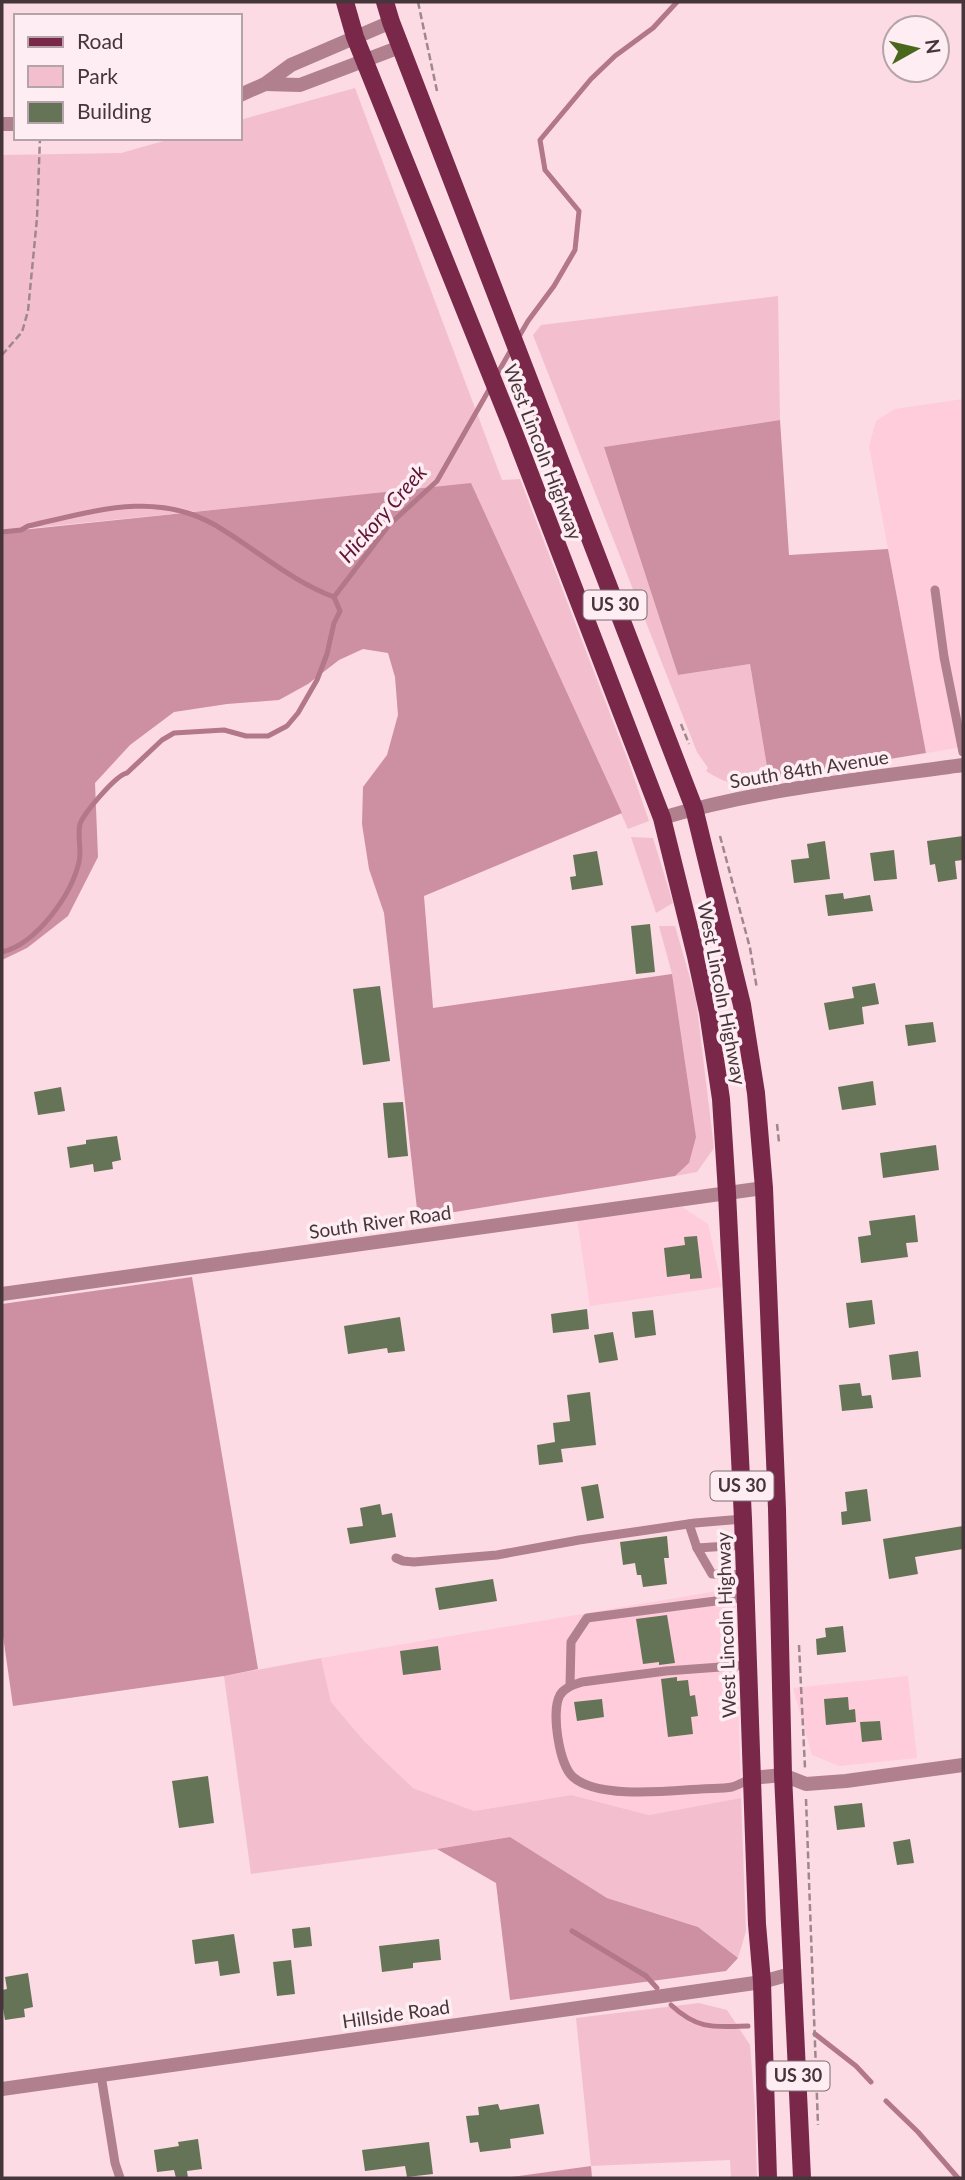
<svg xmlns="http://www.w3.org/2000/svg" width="965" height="2180" viewBox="0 0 965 2180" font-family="Lato,sans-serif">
<rect width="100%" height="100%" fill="#fcdbe4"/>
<g fill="#feccdb">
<path d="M963,399V747L926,753L869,446L876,421L895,409Z"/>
<path d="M682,1207L708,1224L722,1287L590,1306L577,1219Z"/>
<path d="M735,1588L741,1798L649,1815L571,1795L474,1811L413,1788L365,1742L331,1702L321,1658Z"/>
<path d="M908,1676L917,1758L839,1766L812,1755L793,1688Z"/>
</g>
<g fill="#f3bfcf">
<path d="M355,88L502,480L520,479L629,763L649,821L628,829L471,484L2,531V155L121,153L174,138H240V120Z"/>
<path d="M778,296L780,420L605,447L678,675L750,664L769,779C740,784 732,788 706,771L708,768L697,752L533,335L541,325Z"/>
<path d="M631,837L653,838L673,903L656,913Z"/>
<path d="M659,926H675L696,999L714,1148L697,1172L675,1176L689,1163L672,974Z"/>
<path d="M321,1658L331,1702L365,1742L413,1788L474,1811L571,1795L649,1815L741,1798L746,1931L738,1958L698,1927L607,1898L510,1837L437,1849L251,1874L224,1676Z"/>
<path d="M699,2003L727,2010L750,2045L755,2109L757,2178H731L730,2160L591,2166L576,2018Z"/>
</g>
<g fill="#cd8fa2">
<path d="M780,420L789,555L888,549L926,753L769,779L750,664L678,675L604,447Z"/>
<path d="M471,483L622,813L424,896L433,1008L672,974L696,1137L689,1163L675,1176L418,1218L384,913L369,869L362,824L363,787L387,755L398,715L395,677L388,653L363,649L339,660L308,684L279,700L227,704L174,712L130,745L95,783L98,857L68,916L27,948L2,960V532Z"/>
<path d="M192,1277L258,1669L224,1676L13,1706L2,1629V1304Z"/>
<path d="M510,1837L607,1898L698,1927L738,1958L726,1971L510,2000L496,1883L437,1849Z"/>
<path d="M591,2166L592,2178H505Z"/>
</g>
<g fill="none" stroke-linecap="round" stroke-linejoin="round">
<g stroke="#b3778a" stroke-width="5">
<path d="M517,340L528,321L554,286L575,250L579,211L545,170L540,140L591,79L615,56L653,28L677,2"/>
<path d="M496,376L512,348"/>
<path d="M2,532L21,530L28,526C92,512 154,490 215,525C256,549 289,580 334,597"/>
<path d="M334,597L389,525L437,481L490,388"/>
<path d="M2,952C36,944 71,896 79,862C82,850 77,835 80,824C84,813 116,775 127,773L162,740L174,733L224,730L246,736H268L287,726L298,713L317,680L327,654L334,623L340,611L334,597"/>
<path d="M572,1931L646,1976L657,1988"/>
<path d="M671,2005C698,2030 714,2027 748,2026"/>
<path d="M815,2034L856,2066L871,2082"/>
<path d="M886,2101L918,2132L958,2178"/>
</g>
</g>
<g fill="#657456">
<path d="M963,836V860L955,861L957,879L938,882L935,864L930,865L927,841Z"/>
<path d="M825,841L830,879L794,883L791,860L809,858L807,844Z"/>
<path d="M894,850L897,879L874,881L870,853Z"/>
<path d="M597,851L603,885L572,890L570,877L576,876L573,855Z"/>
<path d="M843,893L844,899L870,895L873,911L828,916L825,895Z"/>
<path d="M650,924L655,972L636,974L631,926Z"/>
<path d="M875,983L879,1004L862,1007L864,1024L829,1030L824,1003L854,998L852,987Z"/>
<path d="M380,986L390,1061L363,1065L353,989Z"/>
<path d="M933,1022L936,1042L908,1046L905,1025Z"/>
<path d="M873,1081L876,1105L842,1110L838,1087Z"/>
<path d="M61,1087L65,1111L38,1115L34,1092Z"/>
<path d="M403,1102L408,1156L388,1158L383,1103Z"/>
<path d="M117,1136L121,1160L112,1162L113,1169L94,1172L93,1164L70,1168L67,1147L86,1144V1140Z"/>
<path d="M936,1145L939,1170L883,1178L880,1153Z"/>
<path d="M915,1215L918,1242L906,1243L908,1257L861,1263L858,1237L871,1235L869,1221Z"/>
<path d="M697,1236L702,1278L690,1279V1274L667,1277L664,1248L685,1245L684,1237Z"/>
<path d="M872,1300L875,1324L849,1328L846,1303Z"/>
<path d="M587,1309L589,1329L553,1333L551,1314Z"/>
<path d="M653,1310L656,1335L635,1338L632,1312Z"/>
<path d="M400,1317L405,1351L388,1353L387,1348L348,1354L344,1326Z"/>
<path d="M613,1332L618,1360L599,1363L594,1335Z"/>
<path d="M918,1351L921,1377L892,1380L889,1355Z"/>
<path d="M860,1383L862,1396L871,1395L873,1408L842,1411L839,1385Z"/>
<path d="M590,1392L596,1445L561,1449L563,1462L539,1465L537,1445L555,1442L553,1423L570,1421L567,1395Z"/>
<path d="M598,1484L604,1518L587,1521L581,1487Z"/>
<path d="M867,1489L871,1521L842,1525L841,1512L847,1511L845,1492Z"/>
<path d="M380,1504L382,1515L392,1513L396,1537L350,1544L347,1528L363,1526L360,1508Z"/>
<path d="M963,1526V1549L915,1557L918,1574L889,1579L883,1539Z"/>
<path d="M667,1536L669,1558H664L667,1584L643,1587L641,1575H637L635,1563L623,1565L620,1542Z"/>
<path d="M493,1579L497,1601L439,1610L435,1588Z"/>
<path d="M667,1615L675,1663L659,1665V1662L643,1664L636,1619Z"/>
<path d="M843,1626L846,1652L817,1655L816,1639L826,1637L825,1628Z"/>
<path d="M438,1646L441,1670L403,1675L400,1651Z"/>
<path d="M677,1677V1681L688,1680L690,1696L695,1695L698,1716L691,1717L693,1734L668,1737L661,1679Z"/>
<path d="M848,1697L849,1710L855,1709L856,1722L826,1725L824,1699Z"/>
<path d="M602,1699L604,1717L577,1721L574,1702Z"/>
<path d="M880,1721L882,1740L862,1742L860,1722Z"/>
<path d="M208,1776L214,1823L179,1828L172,1781Z"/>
<path d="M862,1803L865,1827L837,1830L834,1806Z"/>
<path d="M910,1839L914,1863L897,1865L893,1842Z"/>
<path d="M310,1927L312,1946L294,1948L292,1929Z"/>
<path d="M234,1934L240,1973L220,1976L218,1961L195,1964L192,1940Z"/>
<path d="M439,1939L441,1960L413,1963V1968L382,1972L379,1946Z"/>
<path d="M291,1960L295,1994L277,1996L273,1962Z"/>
<path d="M28,1973L33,2007L24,2009L25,2017L5,2020L2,2002V1990L7,1989L5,1977Z"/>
<path d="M498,2104L500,2110L539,2104L544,2134L510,2139L511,2148L480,2152L478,2142L470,2143L466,2116L479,2115L478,2107Z"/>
<path d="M198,2139L202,2169L187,2171L188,2178H176L174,2170L157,2172L154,2150L179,2146L178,2142Z"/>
<path d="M429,2142L433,2174L407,2177L405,2166L365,2171L362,2150Z"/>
</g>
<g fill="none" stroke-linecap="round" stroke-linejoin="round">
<g stroke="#a0878e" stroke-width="2.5" stroke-dasharray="7 3.5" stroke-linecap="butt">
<path d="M418,2L437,91"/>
<path d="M2,355L22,332L28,311L37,218L40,138"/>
<path d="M681,724L689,744"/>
<path d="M720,836L750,948L757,989"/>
<path d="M777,1124L779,1142"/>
<path d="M799,1645L805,1768"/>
<path d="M806,1799L818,2125"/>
</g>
<g stroke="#b0808f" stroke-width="9">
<path d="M935,590L944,657L963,752"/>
<path d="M689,1524L697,1548L712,1574L745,1575"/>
<path d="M697,1548L744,1545"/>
<path d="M396,1558L403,1561L414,1562L497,1555L579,1540L695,1523L743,1519"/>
<path d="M748,1665L666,1671L582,1682C574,1685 565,1687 560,1695C551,1711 559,1765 573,1777C598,1799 668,1791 700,1789C710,1788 722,1789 732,1787C739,1785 746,1781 752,1778"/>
<path d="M570,1686L571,1642L587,1618L746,1597"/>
<path d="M101,2075L115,2163L120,2178"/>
</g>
<g stroke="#b0808f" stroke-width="14">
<path d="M265,84L300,85L400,47"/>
<path d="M240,95L265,84L291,65L391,22"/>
<path d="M2,124H16"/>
<path d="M662,818C760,789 862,779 963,765"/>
<path d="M2,1294L764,1188"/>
<path d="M752,1778L783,1775L806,1784L846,1781L963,1765"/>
<path d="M2,2089L762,1982L794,1973"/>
</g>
<g stroke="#7a2849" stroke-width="18">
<path d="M345,2L355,37L515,435L662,818L696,956L708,1012L721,1099L727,1193L743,1519L757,1924L762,1982L768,2178"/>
<path d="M385,2L391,22L694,808L742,1005L756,1093L764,1188L777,1509L783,1775L802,2178"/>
</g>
</g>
<g text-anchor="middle" stroke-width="7" stroke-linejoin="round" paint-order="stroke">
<g fill="#feedf2" stroke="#7d6d72" stroke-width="2">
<rect x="583.5" y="590.5" width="63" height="29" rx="5"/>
<rect x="710.5" y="1471.5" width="63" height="29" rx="5"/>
<rect x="766.5" y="2061.5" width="63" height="29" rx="5"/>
</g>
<g font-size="18" font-weight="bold" fill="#46363b">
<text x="615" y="611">US 30</text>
<text x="742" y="1492">US 30</text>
<text x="798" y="2082">US 30</text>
</g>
<g font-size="19" fill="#46363b" stroke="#feedf2">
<text transform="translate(543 452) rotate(69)" y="7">West Lincoln Highway</text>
<text transform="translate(809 769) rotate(-9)" y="7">South 84th Avenue</text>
<text transform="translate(722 993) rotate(79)" y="7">West Lincoln Highway</text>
<text transform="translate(380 1222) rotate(-8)" y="7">South River Road</text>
<text transform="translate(726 1625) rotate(-92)" y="7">West Lincoln Highway</text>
<text transform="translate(396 2014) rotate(-8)" y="7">Hillside Road</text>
</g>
<g font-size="21" font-style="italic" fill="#5d1334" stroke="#feedf2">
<text transform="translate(383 514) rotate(-49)" y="7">Hickory Creek</text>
</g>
</g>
<rect width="965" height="2180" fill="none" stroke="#46363b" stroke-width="7"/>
<rect x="14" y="14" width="228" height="126" fill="#feedf2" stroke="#b4a4a9" stroke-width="2"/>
<rect x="28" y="37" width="35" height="10" fill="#7a2849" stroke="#b4a4a9" stroke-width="2"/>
<text x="77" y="49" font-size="21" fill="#46363b">Road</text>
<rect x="28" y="66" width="35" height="21" fill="#f3bfcf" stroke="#b4a4a9" stroke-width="2"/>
<text x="77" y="84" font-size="21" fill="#46363b">Park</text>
<rect x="28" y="102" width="35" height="21" fill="#657456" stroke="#b4a4a9" stroke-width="2"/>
<text x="77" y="119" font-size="21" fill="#46363b">Building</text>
<g transform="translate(916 49) rotate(82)"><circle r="33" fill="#feedf2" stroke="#b4a4a9" stroke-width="2"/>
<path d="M0-5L12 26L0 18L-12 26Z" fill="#49681e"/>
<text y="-10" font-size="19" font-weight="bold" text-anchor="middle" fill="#46363b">N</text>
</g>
</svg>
